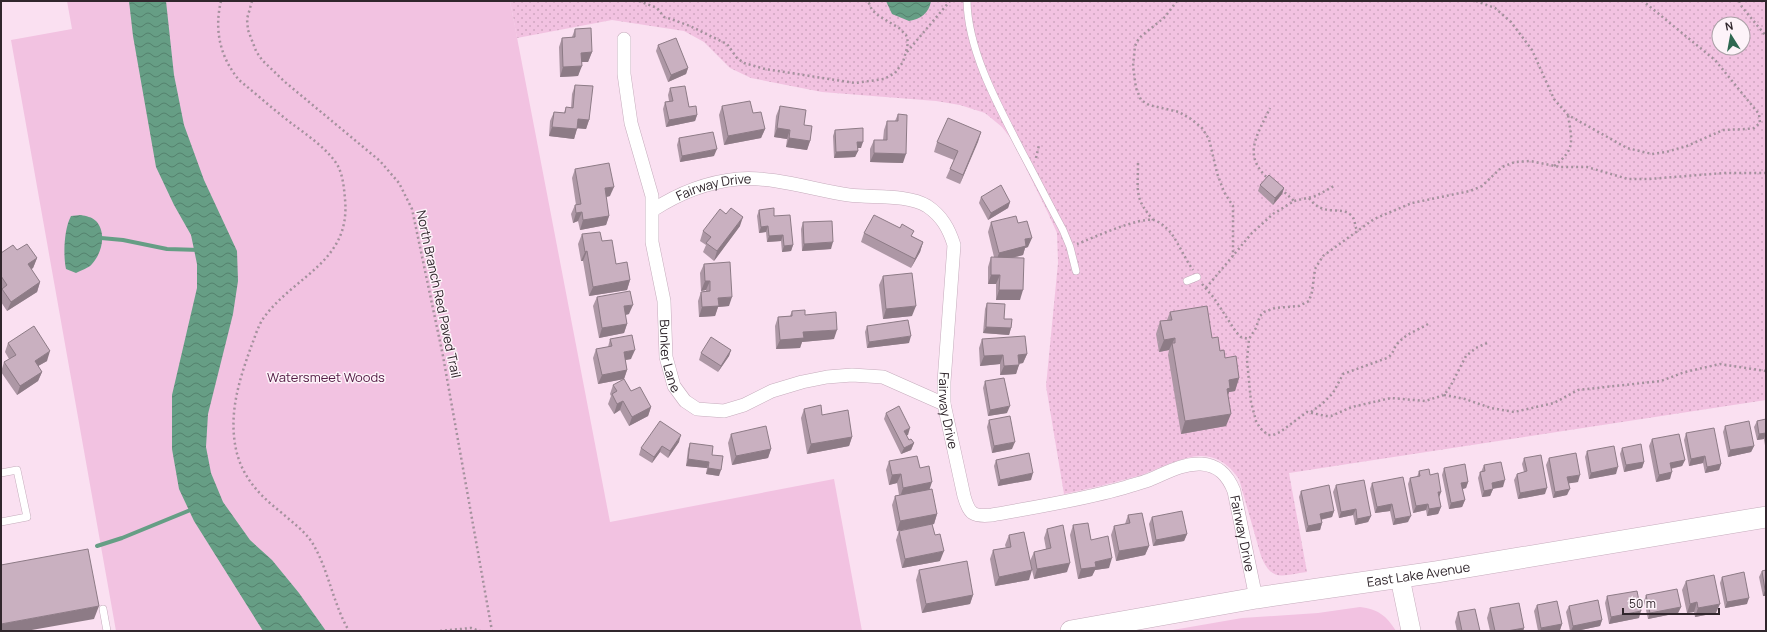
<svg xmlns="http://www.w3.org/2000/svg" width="1767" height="632" viewBox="0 0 1767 632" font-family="Manrope,sans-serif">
<defs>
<pattern id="grass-dots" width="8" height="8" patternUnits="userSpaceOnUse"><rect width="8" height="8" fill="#f2c2e1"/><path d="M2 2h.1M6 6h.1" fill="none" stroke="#d0a7c1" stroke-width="1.8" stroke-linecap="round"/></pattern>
<pattern id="water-waves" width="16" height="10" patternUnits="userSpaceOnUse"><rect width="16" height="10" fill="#669e85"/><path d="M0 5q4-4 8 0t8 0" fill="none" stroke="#54816d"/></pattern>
</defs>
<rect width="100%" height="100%" fill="#fae0f1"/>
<path fill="url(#grass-dots)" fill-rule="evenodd" d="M510,1H1766V400L1289,473L1307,572C1282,575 1272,583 1261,556L1239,479C1210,436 1174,464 1138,476C1113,483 1089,489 1064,494L1046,386L1058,263L1057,233L1048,213L1012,140L1002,127L985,113L960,105L936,101L822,92L751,78L730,68L704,42L684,31L612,20L517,38ZM1719,24H1743V48H1719Z"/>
<g fill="#f2c2e1">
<path d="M67,1H510L610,522L834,479L862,631H116L11,40L72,29Z"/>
<path d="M1360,607C1378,609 1387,616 1396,631H1167L1242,618L1318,613Z"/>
</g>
<g fill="url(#water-waves)">
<path d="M129,1H166L174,75L184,125L204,180L237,251L238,281L233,314L208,414L206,447L211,473L223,502L250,540L272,560L299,593L326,631H263L194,521L179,489L172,449V395L197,288V264L191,235L174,205L156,167L133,36Z"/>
<path d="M886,1H931C929,13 921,19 909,21L892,14Z"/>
<path d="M81,215C86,216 92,217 96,221C107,233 102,253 92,264C89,268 81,270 76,273L66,269C63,255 64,229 71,216Z"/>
</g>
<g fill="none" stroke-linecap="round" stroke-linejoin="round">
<g stroke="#669e85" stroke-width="4">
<path d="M101,238L123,240L167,249L200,250"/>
<path d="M97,546L122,538L193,509"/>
</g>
<g stroke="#c5acbc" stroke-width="8">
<g id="lane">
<path d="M967,1C968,52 999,107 1022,152C1036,178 1049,204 1063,230L1070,247L1076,271"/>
<path d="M1187,281L1197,277"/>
<path d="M1,473L17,470L27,517L1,522"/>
<path d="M103,609L107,631"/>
</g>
</g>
<g stroke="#c5acbc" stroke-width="14">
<g id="street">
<path id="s1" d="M624,39V74L631,123L652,196V242L664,301L666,357L674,386L685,401L697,409L724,411L744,405L772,391L802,382L827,377L852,375L883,377L944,404"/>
<path id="s2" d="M653,210C679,193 707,182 738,179C774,176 814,190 849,195C872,198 908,194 927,206C942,216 949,229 954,245L944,382V404L964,496C969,514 973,517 992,515C1036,507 1081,500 1123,488C1132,485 1141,483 1149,480C1166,473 1183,463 1201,464C1219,465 1228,476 1234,491L1256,598"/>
</g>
</g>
<g stroke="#c5acbc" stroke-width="20">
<path id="secondary" d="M1400,578L1411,631"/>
</g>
<g stroke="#c5acbc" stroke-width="22">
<g id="primary">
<path id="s3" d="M1071,631L1256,598L1436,572L1766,517"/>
</g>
</g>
<g stroke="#a4919d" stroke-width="2.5" stroke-dasharray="2 3" stroke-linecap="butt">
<path d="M221,1C214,30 220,57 239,80C256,94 273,109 291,123C307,135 328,149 338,166C343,176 344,188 345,199C351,261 296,275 265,316C258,325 255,337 251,347C241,375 231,405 234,436C237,471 255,492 282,513C293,523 305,531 313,544C329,571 333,604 349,631"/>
<path d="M252,1L247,19L248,30L256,51L262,60L285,82L380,161L399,183L412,209L443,356L492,631"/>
<path d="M639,1L657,8L664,17L668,18L690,26L727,44L737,58L744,63L765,69L855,83L884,79L895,73L903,62L907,48L908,42L906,35L899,28L879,16L872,10L868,1"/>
<path d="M1177,1L1165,17L1139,38L1135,46L1133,66L1136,88L1141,100L1149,105L1179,112L1191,119L1202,128L1209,139L1217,173L1224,192L1233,206V256"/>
<path d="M1476,1L1495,8L1511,22L1532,50L1554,99L1568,115L1627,148L1652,154L1666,152L1687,146L1723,130L1747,129L1754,128L1760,123L1759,114L1715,60L1643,1"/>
<path d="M1739,1L1742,7L1766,36"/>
<path d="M907,52L950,1"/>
<path d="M1036,158L1039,145"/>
<path d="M1138,163C1138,192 1134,197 1153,220"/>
<path d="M1554,166C1576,149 1572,141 1568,115"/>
<path d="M1270,180C1241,156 1257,136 1270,108"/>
<path d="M1281,189L1294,201"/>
<path d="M1309,198C1324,218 1339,205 1351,215C1356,219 1354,227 1358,232"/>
<path d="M1077,244C1093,238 1138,217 1154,220C1160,222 1167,228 1171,233C1179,244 1185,259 1193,270"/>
<path d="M1202,284L1214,298L1236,332L1241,337L1249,339"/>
<path d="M1206,288L1252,233L1273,214L1294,201L1316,196L1334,186"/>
<path d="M1487,343L1476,348L1466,356L1450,387L1444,395L1425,401L1391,398L1352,407L1331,416H1326L1307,412L1280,432L1273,435H1268L1260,428L1256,421L1251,402L1247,360L1249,339L1256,328L1260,316L1264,312L1275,308L1299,306L1309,301L1312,292L1315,269L1323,256L1374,219L1412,203L1470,191L1482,186L1502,167L1515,162L1530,161L1560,167H1587L1628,179H1649L1724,173H1766"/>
<path d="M1444,395L1465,399L1491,408L1514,412L1554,403L1578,390L1661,381L1685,372L1720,364L1766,371"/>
<path d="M1311,412L1322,404L1333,393L1343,374L1387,358C1394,354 1393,348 1398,343C1406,334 1418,330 1428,324"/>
<path d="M440,631L471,628L480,631"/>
</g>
<use href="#lane" stroke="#fff" stroke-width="7"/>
<use href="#street" stroke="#fff" stroke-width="13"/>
<use href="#secondary" stroke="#fff" stroke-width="19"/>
<use href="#primary" stroke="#fff" stroke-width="21"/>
</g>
<g fill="#ad97a5">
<path d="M575,29L592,52L588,62H582L578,76L560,77L559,47L562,38L572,37Z"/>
<path d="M658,45L688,68L686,74L668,82L656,51Z"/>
<path d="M575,85L589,120L586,129L577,128L574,139L549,136L550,121L554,112L564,113L566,107L571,108L572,94Z"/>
<path d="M670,88L697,115L695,121L666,127L663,109L665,102L669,101L668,95Z"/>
<path d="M722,106L753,113L765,129L761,138L724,145L719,115Z"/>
<path d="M780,106L804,125L810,141L807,150L786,147L787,139L774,137L776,116Z"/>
<path d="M898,114L903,163L870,162V149L874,140H883L884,130L887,121H895Z"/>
<path d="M835,130L861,148H858V151L855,157L834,158L833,136Z"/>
<path d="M981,132L960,184L946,178L954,160L934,152L937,142Z"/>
<path d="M679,138L714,156L680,162L677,145Z"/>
<path d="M575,169L610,196L606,197L609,216L606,225L580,230L578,221L573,223L571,214L575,205H576L572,178Z"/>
<path d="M1260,185L1284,188L1282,194L1273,205L1258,191Z"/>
<path d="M981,197L1010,202L1008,208L988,220L979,203Z"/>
<path d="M759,210L774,216L793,245L791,251L782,252L781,241L767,242L766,232L759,233L757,216Z"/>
<path d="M803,222L831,249L802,251L801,229Z"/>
<path d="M991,222L1018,223L1028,247L1025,248L1023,255L1012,258L1020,300H996V284H988V267L991,257H994L988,232Z"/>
<path d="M740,226L714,261L703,252L706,245L700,241L703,231Z"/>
<path d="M864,233L912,236L923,242L920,252L911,268L861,242Z"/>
<path d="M582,234L602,241L616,264L630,280L627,290L589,296L583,261H581L578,244Z"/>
<path d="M17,250L37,258L33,268L31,269L40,282L37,292L7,311L1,302V253Z"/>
<path d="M704,264L729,306L718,307L715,316L699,317L698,301L701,292L706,291V290L701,291L700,273Z"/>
<path d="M883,276L912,316L883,319L879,285Z"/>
<path d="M597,297L629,314L625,315L627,324L624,333L599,338L593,306Z"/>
<path d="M987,303L1004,319L1011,328L1009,335L983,333L985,309Z"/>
<path d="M792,311L805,315L834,339L802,342L800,348L776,349L775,326L778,317L790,316Z"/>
<path d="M1170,312L1212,338L1225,358L1239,378L1235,391L1229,392L1228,395L1226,426L1181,434L1168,355L1169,350L1159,352L1156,334L1160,321L1167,320Z"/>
<path d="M867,326L909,343L867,348L865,332Z"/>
<path d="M610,339L631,359L625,360L627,370L624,379L598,384L593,358L596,349L608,347Z"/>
<path d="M982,339L1027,354L1023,363L1019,364L1016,374L1000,375V364L980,366L979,348Z"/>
<path d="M8,343L47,361L38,366L42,372L38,381L17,395L1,372L4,362L9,359L5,352Z"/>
<path d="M731,350L729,356L718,372L699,360L701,353Z"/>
<path d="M985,381L1007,413L988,416L983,388Z"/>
<path d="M613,385L631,391L651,407L648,416L629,426L620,410L614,414L608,404L611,396L610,394Z"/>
<path d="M804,409L822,415L852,437L849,446L807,454L801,418Z"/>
<path d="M886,413L908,435H906L909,440L914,443L911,450L901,454L884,419Z"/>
<path d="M1766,419V452L1764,439L1757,440L1754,427L1757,421Z"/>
<path d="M989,420L1012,449L992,453L987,427Z"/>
<path d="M1725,426L1754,446L1751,452L1728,457L1723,432Z"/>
<path d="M1686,433L1721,464L1719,470L1705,473L1703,463L1689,466L1684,440Z"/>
<path d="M731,434L771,449L768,458L732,465L728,443Z"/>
<path d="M1652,439L1685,460L1682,466L1671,469L1670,479L1656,482L1649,446Z"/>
<path d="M679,442L668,458L660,452L652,463L639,455L641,448Z"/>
<path d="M690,443L712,455L719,476L706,474L707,468L686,466L688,449Z"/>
<path d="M1622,448L1644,462L1642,468L1624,472L1620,454Z"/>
<path d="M1587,451L1616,474L1589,479L1585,457Z"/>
<path d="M1524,458L1545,494L1518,499L1514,480L1517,474L1524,472L1522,464Z"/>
<path d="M1549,458L1578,482L1569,483L1567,495L1553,498L1546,465Z"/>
<path d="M996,460L1031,480L998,486L994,466Z"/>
<path d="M889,461L920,468L929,489L937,514L934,524L897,531L892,505L895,496L899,495L897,483L889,485L886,470Z"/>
<path d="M1484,465L1503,487L1493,489L1490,496L1482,497L1478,478L1480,472H1481Z"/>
<path d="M1444,468L1468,482L1466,488L1462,489L1465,500L1462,507L1449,509L1442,475Z"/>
<path d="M1419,471L1430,475L1439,497L1441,507L1438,514L1427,516L1426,510L1413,513L1408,484L1410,478L1417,477Z"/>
<path d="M1372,483L1408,522L1393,525L1390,511L1375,513L1370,489Z"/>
<path d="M1336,485L1371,516L1368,522L1355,525L1353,515L1339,518L1333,492Z"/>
<path d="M1301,491L1334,511L1332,517L1321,520L1322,523L1320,530L1306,532L1299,497Z"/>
<path d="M1128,515L1149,546L1145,555L1116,561L1111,535L1114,526L1125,524Z"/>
<path d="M1152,517L1187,534L1184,541L1153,546L1149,524Z"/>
<path d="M1073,525L1091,540L1109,568L1095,570L1092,576L1078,579L1070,535Z"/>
<path d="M1047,529L1067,572L1034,579L1030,561L1034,552L1046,549L1044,538Z"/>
<path d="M899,531L940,561L902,568L896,540Z"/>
<path d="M1009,535L1029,580L995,586L990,559L993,550L1006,548L1005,545Z"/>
<path d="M919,570L973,595L970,604L922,613L916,580Z"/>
<path d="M1766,570V596H1763L1759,577L1762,571Z"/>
<path d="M1722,577L1747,604L1725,608L1720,583Z"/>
<path d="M1686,581L1716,613L1695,617L1694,612L1687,613L1682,590Z"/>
<path d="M1646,595L1681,607L1678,613L1648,619L1644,601Z"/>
<path d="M1607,596L1639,618L1609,624L1605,603Z"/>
<path d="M1537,605L1562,624L1560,630L1538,631L1534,611Z"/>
<path d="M1569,606L1602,620L1600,626L1576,631H1570L1566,612Z"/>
<path d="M1490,608L1524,628L1523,631H1490L1487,618Z"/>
<path d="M1458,612L1480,631H1457L1455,622Z"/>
</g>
<g fill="#8d7b86">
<path d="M592,52L588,62H578L581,53Z"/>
<path d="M582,66L578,76L560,77L563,67Z"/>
<path d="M688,68L686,74L668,82L671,75Z"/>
<path d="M697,115L695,121L666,127L669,120Z"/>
<path d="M578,119L589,120L586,129L575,128Z"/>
<path d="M552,127L577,129L574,139L549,136Z"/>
<path d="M777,128L790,130L787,139L774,137Z"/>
<path d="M765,129L761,138L724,145L728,136Z"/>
<path d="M981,132L978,142L960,184L963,175Z"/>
<path d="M789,138L810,141L807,150L786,147Z"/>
<path d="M857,142H863L861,148H855Z"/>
<path d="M717,149L714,156L680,162L682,156Z"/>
<path d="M858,151L855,157L834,158L836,152Z"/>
<path d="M874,153L906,154L903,163L870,162Z"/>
<path d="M614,187L610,196L601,198L605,188Z"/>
<path d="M1284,188L1282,194L1273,205L1275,198Z"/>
<path d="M1010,202L1008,208L988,220L991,213Z"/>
<path d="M582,212L578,221L573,223L576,213Z"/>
<path d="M609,216L606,225L580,230L583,220Z"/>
<path d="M743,217L740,226L714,261L717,251Z"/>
<path d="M768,226L766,232L759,233L761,227Z"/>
<path d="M783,235L781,241L767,242L769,236Z"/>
<path d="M1032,238L1028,247L1025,248L1023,255L996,262L999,253L1025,239Z"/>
<path d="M833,242L831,249L802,251L804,244Z"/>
<path d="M923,242L920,252L911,268L915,259Z"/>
<path d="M793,245L791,251L782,252L784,246Z"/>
<path d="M587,251L583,261H581L585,252Z"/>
<path d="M37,258L33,268L25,273L28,264Z"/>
<path d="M991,275H1000L996,284H988Z"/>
<path d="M630,280L627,290L589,296L593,287Z"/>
<path d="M705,281H710L706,290L701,291Z"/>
<path d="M40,282L37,292L7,311L11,302Z"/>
<path d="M999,290H1023L1020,300H996Z"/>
<path d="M732,297L729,306L718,307L715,316L699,317L702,307L718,298Z"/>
<path d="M633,305L629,314L620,316L624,306Z"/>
<path d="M916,306L912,316L883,319L886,309Z"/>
<path d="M627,324L624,333L599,338L602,328Z"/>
<path d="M986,327L1011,328L1009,335L983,333Z"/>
<path d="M837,330L834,339L802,342L800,348L776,349L780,340L803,332Z"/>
<path d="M911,336L909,343L867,348L869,342Z"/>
<path d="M1175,338L1169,350L1159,352L1164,340Z"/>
<path d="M635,350L631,359L620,361L624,352Z"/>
<path d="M731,350L729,356L718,372L721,366Z"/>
<path d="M50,351L47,361L31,370L35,361Z"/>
<path d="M1027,354L1023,363L1015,364L1018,355Z"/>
<path d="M1003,355L1000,364L980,366L984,356Z"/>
<path d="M1019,365L1016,374L1000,375L1004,366Z"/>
<path d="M627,370L624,379L598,384L602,375Z"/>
<path d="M42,372L38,381L17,395L20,386Z"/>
<path d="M1239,378L1235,391L1229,392L1226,401H1222L1229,380Z"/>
<path d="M623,401L620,410L614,414L617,404Z"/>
<path d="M1010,406L1007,413L988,416L990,410Z"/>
<path d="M651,407L648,416L629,426L632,417Z"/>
<path d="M1231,414L1226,426L1181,434L1185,421Z"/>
<path d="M910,428L908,435L902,438L904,431Z"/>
<path d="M1766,433L1764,439L1757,440L1759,434Z"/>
<path d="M681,435L679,442L668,458L670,451Z"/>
<path d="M852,437L849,446L807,454L811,444Z"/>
<path d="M1015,442L1012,449L992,453L994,446Z"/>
<path d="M914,443L911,450L901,454L904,448Z"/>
<path d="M662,446L660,452L652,463L654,457Z"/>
<path d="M1754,446L1751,452L1728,457L1730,450Z"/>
<path d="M771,449L768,458L732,465L736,456Z"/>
<path d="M1705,456L1703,463L1689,466L1691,459Z"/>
<path d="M688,459L709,462L707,468L686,466Z"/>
<path d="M1685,460L1682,466L1668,469L1670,463Z"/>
<path d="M1644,462L1642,468L1624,472L1626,465Z"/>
<path d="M1721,464L1719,470L1705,473L1707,467Z"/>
<path d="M1618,467L1616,474L1589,479L1591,473Z"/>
<path d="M708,468L721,470L719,476L706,474Z"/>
<path d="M1672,472L1670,479L1656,482L1659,475Z"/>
<path d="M1033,473L1031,480L998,486L1000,480Z"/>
<path d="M901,474L897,483L889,485L892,475Z"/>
<path d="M1580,475L1578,482L1565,484L1567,477Z"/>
<path d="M1505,480L1503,487L1489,489L1492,483Z"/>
<path d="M932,482L929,491L900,497L903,488Z"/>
<path d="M1468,482L1466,488L1459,490L1461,483Z"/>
<path d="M1547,488L1545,494L1518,499L1520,493Z"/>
<path d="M1493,489L1490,496L1482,497L1484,491Z"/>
<path d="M1570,489L1567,495L1553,498L1555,492Z"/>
<path d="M1438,492H1441L1439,498Z"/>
<path d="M1465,500L1462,507L1449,509L1451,503Z"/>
<path d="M1392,504L1390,511L1375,513L1377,507Z"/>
<path d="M1428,504L1426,510L1413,513L1416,506Z"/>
<path d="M1441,507L1438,514L1427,516L1429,509Z"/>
<path d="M1356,509L1353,515L1339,518L1341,512Z"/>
<path d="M1334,511L1332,517L1318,520L1320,514Z"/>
<path d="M937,514L934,524L897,531L900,521Z"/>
<path d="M1371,516L1368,522L1355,525L1357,519Z"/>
<path d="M1411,516L1408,522L1393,525L1395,519Z"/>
<path d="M1322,523L1320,530L1306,532L1308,526Z"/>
<path d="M1187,534L1184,541L1153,546L1156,540Z"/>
<path d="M1149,546L1145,555L1116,561L1119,551Z"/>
<path d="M944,551L940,561L902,568L905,559Z"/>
<path d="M1112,558L1109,568L1095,570L1092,576L1078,579L1081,569L1095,562Z"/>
<path d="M1070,563L1067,572L1034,579L1037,569Z"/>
<path d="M1032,570L1029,580L995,586L999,577Z"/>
<path d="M1765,590H1766V596H1763Z"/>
<path d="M973,595L970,604L922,613L926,604Z"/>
<path d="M1749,598L1747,604L1725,608L1727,602Z"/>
<path d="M1697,602L1694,612L1687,613L1690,604Z"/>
<path d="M1720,604L1716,613L1695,617L1698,608Z"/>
<path d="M99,606L94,619L26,631H1V624Z"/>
<path d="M1681,607L1678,613L1648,619L1650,613Z"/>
<path d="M1641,611L1639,618L1609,624L1611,617Z"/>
<path d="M1602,620L1600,626L1576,631H1571L1573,626Z"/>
<path d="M1562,624L1560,630L1540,631L1541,628Z"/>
<path d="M1524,628L1523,631H1507Z"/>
</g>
<g fill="#c9b0c0" stroke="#8d7b86">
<path d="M591,28L592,52L581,53L582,66L563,67L562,38L575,37V29Z"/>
<path d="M676,38L688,68L671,75L658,45Z"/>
<path d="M575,85L593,86L589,120L578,119L577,129L552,127L554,112L565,113L566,107L573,108Z"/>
<path d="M685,86L689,107L696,106L697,115L669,120L665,102L673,101L670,88Z"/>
<path d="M750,101L753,113L761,112L765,129L728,136L722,106Z"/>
<path d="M780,106L806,110L804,125L812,126L810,141L789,138L790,130L777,128Z"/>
<path d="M898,114L907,115L906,154L874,153V140H887V121H898Z"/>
<path d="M948,118L981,132L963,175L950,169L958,151L937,142Z"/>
<path d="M863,128V142H857L858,151L836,152L835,130Z"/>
<path d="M713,132L717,149L682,156L679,138Z"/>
<path d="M609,163L614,187L605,188L609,216L583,220L582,212L576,213L575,205L581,204L575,169Z"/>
<path d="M1269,175L1284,188L1275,198L1260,185Z"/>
<path d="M1001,185L1010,202L991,213L981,197Z"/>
<path d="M731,208L743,217L717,251L706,243L711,237L703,231L720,209L726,214Z"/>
<path d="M774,208V216L790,215L793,245L784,246L783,235L769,236L768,226L761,227L759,210Z"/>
<path d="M874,215L900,228L902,224L914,231L911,236L923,242L915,259L864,233Z"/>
<path d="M1016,216L1018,223L1027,221L1032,238L1025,239L1026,246L999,253L991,222Z"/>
<path d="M832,221L833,242L804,244L803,222Z"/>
<path d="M600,232L602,241L612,240L616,264L627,262L630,280L593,287L587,251L585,252L582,234Z"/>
<path d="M27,244L37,258L28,264L40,282L11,302L2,289L7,285L1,276V253L13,245L17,250Z"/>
<path d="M991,257L1024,258L1023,290H999L1000,275H991Z"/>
<path d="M730,262L732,297L718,298L719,306L702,307L701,292L710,291V281H705L704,264Z"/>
<path d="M912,273L916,306L886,309L883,276Z"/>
<path d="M630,291L633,305L624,306L627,324L602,328L597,297Z"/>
<path d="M987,303L1005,304L1004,319H1012L1011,328L986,327Z"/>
<path d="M1207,306L1212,338L1218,337L1220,351L1224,350L1225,358L1236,356L1239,378L1229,380L1230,388L1227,389L1231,414L1185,421L1172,343H1175V338L1164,340L1160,321L1172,320L1170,312Z"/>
<path d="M805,310V315L836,312L837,330L803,332L804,338L780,340L778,317L792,316V311Z"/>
<path d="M908,320L911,336L869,342L867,326Z"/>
<path d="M34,326L50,351L35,361L42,372L20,386L4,362L16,355L8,343Z"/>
<path d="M632,335L635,350L624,352L627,370L602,375L596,349L612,346L610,339Z"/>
<path d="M1025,336L1027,354L1018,355L1019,365L1004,366L1003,355L984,356L982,339Z"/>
<path d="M711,337L731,350L721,366L701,353Z"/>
<path d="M1004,378L1010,406L990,410L985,381Z"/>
<path d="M624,379L631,391L640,387L651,407L632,417L623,401L617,404L612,394L617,391L613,385Z"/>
<path d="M821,405L822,415L848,410L852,437L811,444L804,409Z"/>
<path d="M899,406L910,428L904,431L909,440L911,439L914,443L904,448L886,413Z"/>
<path d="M1010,416L1015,442L994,446L989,420Z"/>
<path d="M1766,419V433L1759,434L1757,421Z"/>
<path d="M660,421L681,435L670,451L662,446L654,457L641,448Z"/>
<path d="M1749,421L1754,446L1730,450L1725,426Z"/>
<path d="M766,426L771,449L736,456L731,434Z"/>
<path d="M1714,428L1721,464L1707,467L1705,456L1691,459L1686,433Z"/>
<path d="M1679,434L1685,460L1670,463L1672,472L1659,475L1652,439Z"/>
<path d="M690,443L713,446L712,455L723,456L721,470L708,468L709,462L688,459Z"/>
<path d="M1641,444L1644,462L1626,465L1622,448Z"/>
<path d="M1614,446L1618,467L1591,473L1587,451Z"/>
<path d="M1029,453L1033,473L1000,480L996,460Z"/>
<path d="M1576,453L1580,475L1567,477L1570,489L1555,492L1549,458Z"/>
<path d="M1541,455L1547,488L1520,493L1517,474L1527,471L1524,458Z"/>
<path d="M917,456L920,468L929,466L932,482L903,488L901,474L892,475L889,461Z"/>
<path d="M1501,462L1505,480L1492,483L1493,489L1484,491L1480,472L1485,471L1484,465Z"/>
<path d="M1465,464L1468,482L1461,483L1465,500L1451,503L1444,468Z"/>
<path d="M1429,469L1430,475L1438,473L1441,492H1438L1441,507L1429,509L1428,504L1416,506L1410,478L1420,476L1419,471Z"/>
<path d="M1403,477L1411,516L1395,519L1392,504L1377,507L1372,483Z"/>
<path d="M1364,480L1371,516L1357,519L1356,509L1341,512L1336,485Z"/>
<path d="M1329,485L1334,511L1320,514L1322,523L1308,526L1301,491Z"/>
<path d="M932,489L937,514L900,521L895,496Z"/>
<path d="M1182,511L1187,534L1156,540L1152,517Z"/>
<path d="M1142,513L1149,546L1119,551L1114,526L1130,523L1128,515Z"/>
<path d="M1088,523L1091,540L1108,536L1112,558L1095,562L1096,567L1081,569L1073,525Z"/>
<path d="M932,524L935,535L940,534L944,551L905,559L899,531Z"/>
<path d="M1063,525L1070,563L1037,569L1034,552L1051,548L1047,529Z"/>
<path d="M1024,532L1032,570L999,577L993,550L1011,547L1009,535Z"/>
<path d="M88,549L99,606L1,624V565Z"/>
<path d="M967,561L973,595L926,604L919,570Z"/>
<path d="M1766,570V590H1765L1762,571Z"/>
<path d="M1744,572L1749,598L1727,602L1722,577Z"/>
<path d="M1714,575L1720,604L1698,608L1697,602L1690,604L1686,581Z"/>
<path d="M1677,589L1681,607L1650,613L1646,595Z"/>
<path d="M1637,591L1641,611L1611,617L1607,596Z"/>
<path d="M1598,600L1602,620L1573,626L1569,606Z"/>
<path d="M1557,601L1562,624L1541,628L1537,605Z"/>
<path d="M1519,603L1524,628L1507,631H1495L1490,608Z"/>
<path d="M1475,609L1480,631H1462L1458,612Z"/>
</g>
<g text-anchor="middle" stroke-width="3" stroke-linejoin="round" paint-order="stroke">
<g font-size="13" fill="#30262c" stroke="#fdf3f9">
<text dy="5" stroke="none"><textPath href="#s2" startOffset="66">Fairway Drive</textPath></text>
<text transform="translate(439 294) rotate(78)" y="5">North Branch Red Paved Trail</text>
<text dy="5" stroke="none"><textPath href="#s1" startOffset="322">Bunker Lane</textPath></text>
<text dy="5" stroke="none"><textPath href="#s2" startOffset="498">Fairway Drive</textPath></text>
<text dy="5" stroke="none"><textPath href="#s2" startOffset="929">Fairway Drive</textPath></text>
<text dy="5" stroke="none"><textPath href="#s3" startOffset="352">East Lake Avenue</textPath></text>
</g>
<g font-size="13" fill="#531b44" stroke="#fdf3f9">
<text x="326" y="382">Watersmeet Woods</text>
</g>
</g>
<rect width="1767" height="632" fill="none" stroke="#30262c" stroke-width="4"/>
<g transform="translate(1731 36) rotate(349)"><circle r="19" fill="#fdf3f9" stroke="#aba1a7"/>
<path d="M0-3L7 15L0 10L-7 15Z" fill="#2e6851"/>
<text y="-6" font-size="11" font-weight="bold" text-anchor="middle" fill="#30262c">N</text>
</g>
<path d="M1623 608v6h96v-6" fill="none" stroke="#30262c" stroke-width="2"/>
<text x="1629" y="608" font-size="12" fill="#30262c" stroke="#fdf3f9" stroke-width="3" paint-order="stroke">50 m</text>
</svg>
